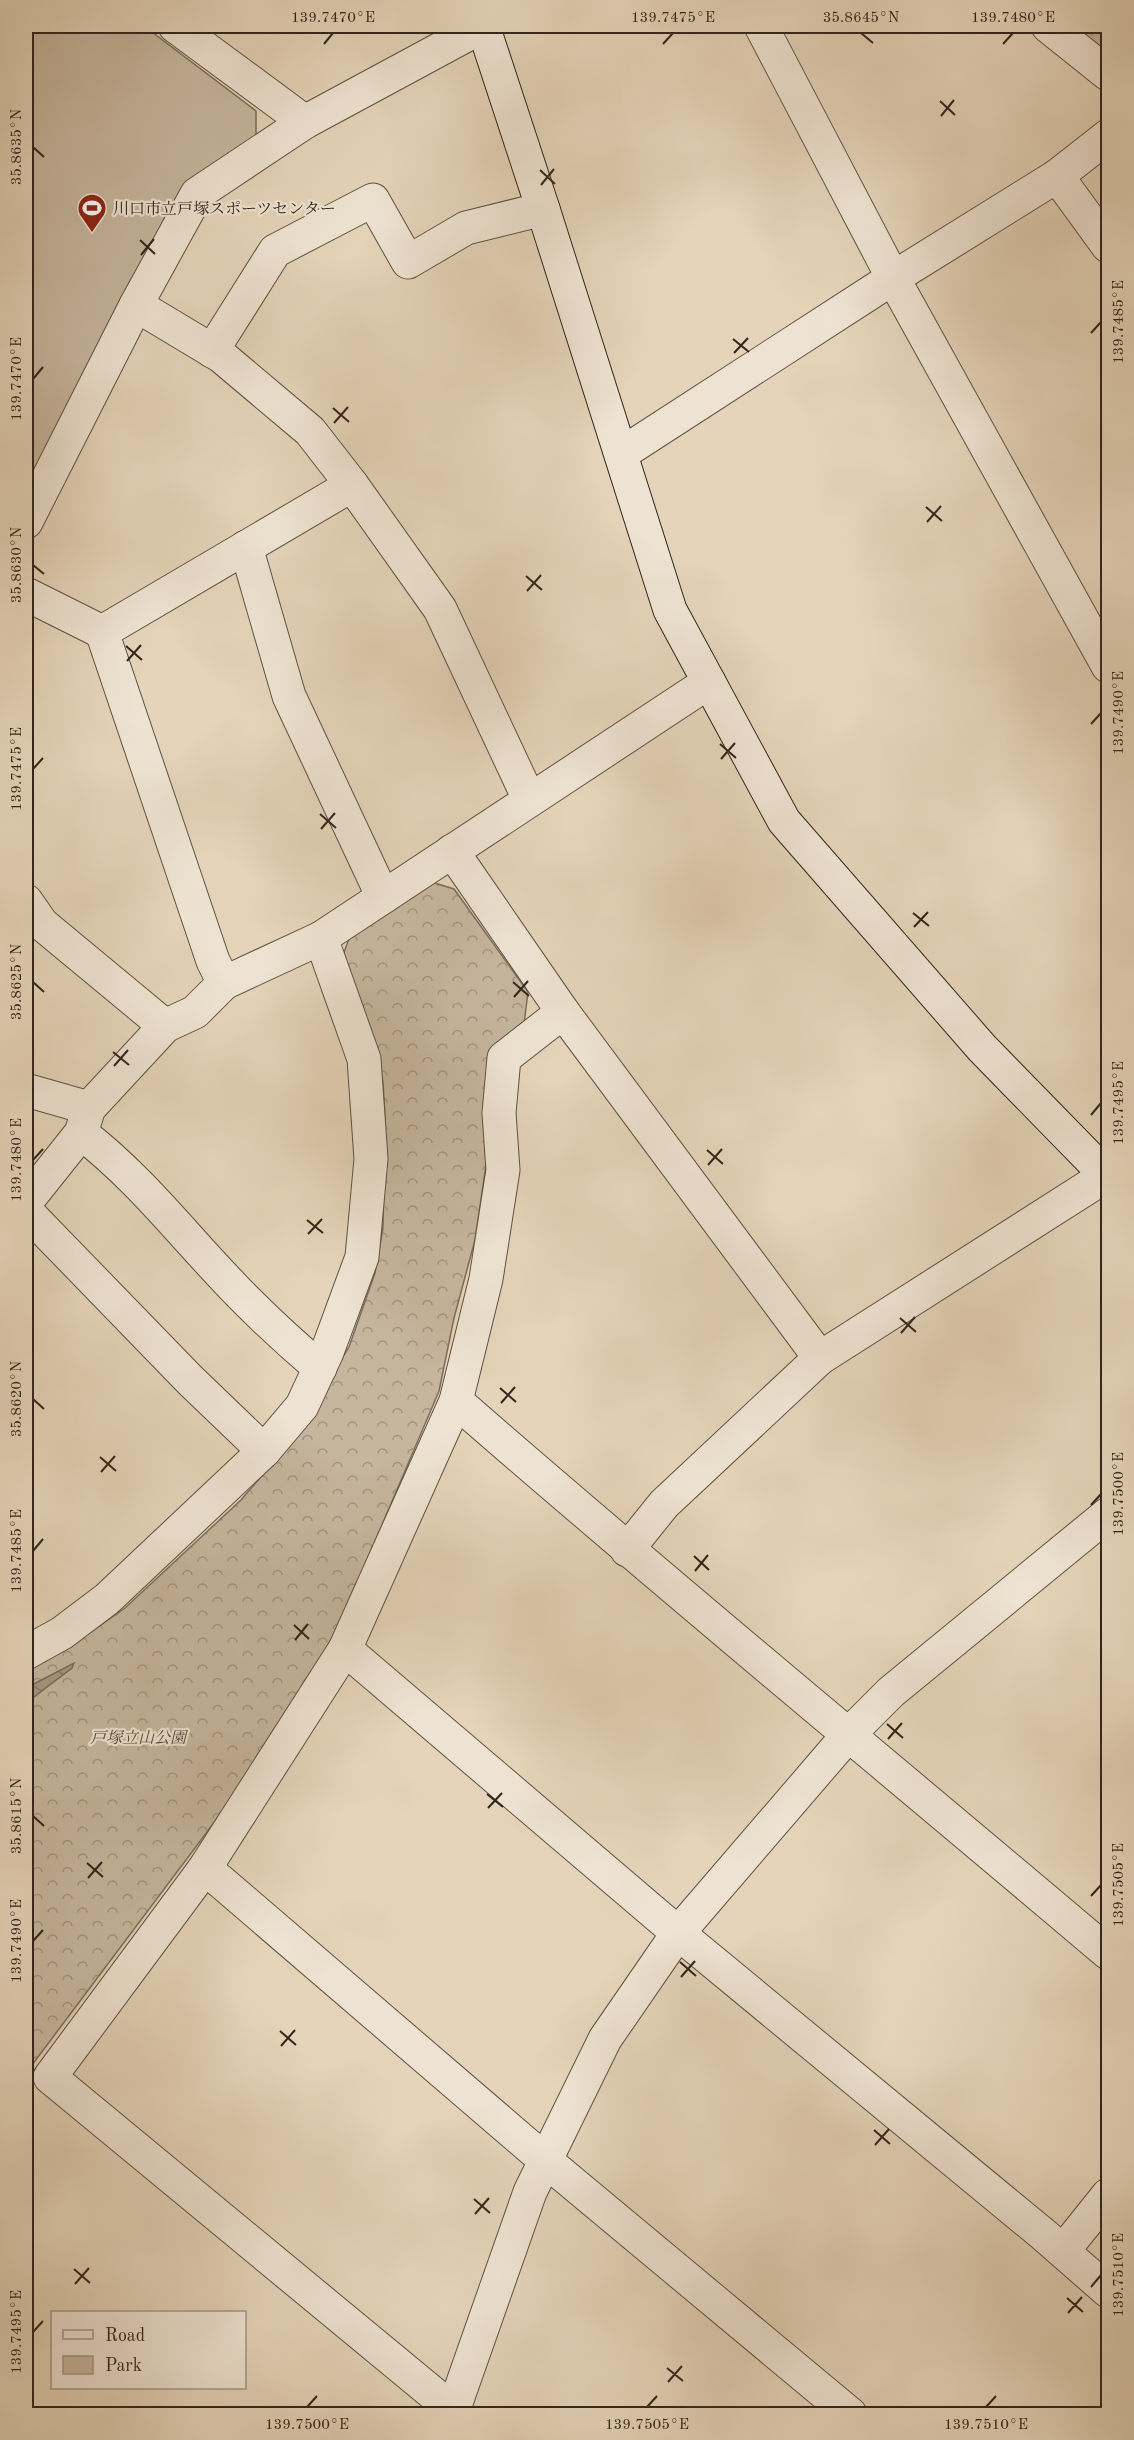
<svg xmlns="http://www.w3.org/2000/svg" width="1134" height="2440" viewBox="0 0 1134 2440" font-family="'Old Standard TT','Noto Serif JP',serif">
<defs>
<pattern id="forest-crowns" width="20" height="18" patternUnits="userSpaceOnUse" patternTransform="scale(1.5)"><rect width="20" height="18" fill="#c6b69e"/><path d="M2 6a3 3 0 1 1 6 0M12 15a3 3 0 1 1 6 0" fill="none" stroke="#a19480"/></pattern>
<pattern id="water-waves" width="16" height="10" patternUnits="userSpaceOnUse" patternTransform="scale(1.5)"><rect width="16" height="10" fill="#a89884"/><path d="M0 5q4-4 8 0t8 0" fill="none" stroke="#897c6b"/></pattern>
</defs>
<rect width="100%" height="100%" fill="#e5d4b9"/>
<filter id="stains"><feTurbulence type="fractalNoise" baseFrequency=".00333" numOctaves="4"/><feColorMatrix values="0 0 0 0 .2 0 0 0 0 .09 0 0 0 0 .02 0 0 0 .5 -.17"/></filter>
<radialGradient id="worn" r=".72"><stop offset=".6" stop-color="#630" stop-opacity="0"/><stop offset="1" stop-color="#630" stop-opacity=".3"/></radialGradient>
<path fill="#c6b69e" stroke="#7c6e5d" stroke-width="1.5" d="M26,26H144L256,111V144L189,181L26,488Z"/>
<g fill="url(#forest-crowns)" stroke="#7c6e5d" stroke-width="1.5">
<path d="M1076,26H1108V54Z"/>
<path d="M428,881L454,889L528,992L524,1024L489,1053L484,1110L486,1165L475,1240L454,1318L439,1391L325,1659L228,1804L26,2073V1671L65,1650L125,1608L241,1500L291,1442L349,1347L375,1273L383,1228L385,1117L383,1082L370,1032L342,958L352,930Z"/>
</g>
<path fill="url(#water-waves)" stroke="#786a5a" stroke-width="1.5" d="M74,1663L72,1668L26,1703V1688Z"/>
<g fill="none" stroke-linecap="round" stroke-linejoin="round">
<g stroke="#5e5143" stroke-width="35">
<g id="street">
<path d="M175,26L305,122"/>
<path d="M761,26L893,278L1108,666"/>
<path d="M1048,26L1108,74"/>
<path d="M1057,176L1108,246"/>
<path d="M136,305L221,356L310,431L352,485L440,609L529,799"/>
<path d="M212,351L275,251L373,200L408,262L466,228L543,209"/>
<path d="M621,454L893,278L1057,176L1108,136"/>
<path d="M26,522L136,305L197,194L305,122L483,26"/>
<path d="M246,547L289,696L383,897"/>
<path d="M26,594L102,632L352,485"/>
<path d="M102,632L213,961L224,983"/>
<path d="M452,851L563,1012L820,1358"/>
<path d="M26,901L42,924L165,1026"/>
<path d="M26,1090L89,1108"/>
<path d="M81,1133C145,1182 192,1247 249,1303C271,1325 295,1347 320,1368"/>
<path d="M26,1202L81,1133L89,1108L165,1026L195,1012L224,983L321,938L709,682"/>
<path d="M26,1211L190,1380L264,1451"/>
<path d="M456,1401C671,1589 891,1769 1108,1953"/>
<path d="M627,1550L664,1504L820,1358L1107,1175"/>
<path d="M345,1649L678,1933L1044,2235L1108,2291"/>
<path d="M26,1653L62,1633L107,1599L264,1451L302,1406L327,1352L362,1257L371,1159L364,1059L321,938"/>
<path d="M205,1868L545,2160L850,2414"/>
<path d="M1063,2251L1108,2195"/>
<path d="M452,2414L530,2192L605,2039L678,1933L849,1734L891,1692L1108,1514"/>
<path d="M458,2414L50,2077L205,1868L345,1649L456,1401L486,1279L503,1170L499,1113L504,1058L563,1012"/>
</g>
</g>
<g stroke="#31251c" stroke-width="35">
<path id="secondary" d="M483,26L543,209L670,610L784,821L982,1048L1108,1177"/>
</g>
<use href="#street" stroke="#eee3d2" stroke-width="33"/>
<use href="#secondary" stroke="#eee3d2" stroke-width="33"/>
</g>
<path fill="none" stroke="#31251c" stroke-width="2" d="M861,33L873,43M324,44L333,33M663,44L673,33M1003,44L1013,33M940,101L955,115M941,116L954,100M33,147L44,157M540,170L555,184M541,185L554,169M140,240L155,254M141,255L154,239M1091,333L1101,322M733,339L749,352M734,353L748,338M33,379L43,367M333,408L349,422M334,423L348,407M926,507L942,521M927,522L941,506M33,565L44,574M526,576L542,590M527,591L541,575M126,646L142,660M127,661L141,645M1091,724L1101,713M720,744L736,758M721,759L735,743M33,769L43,758M320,814L336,828M321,829L335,813M913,913L929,926M914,927L928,912M33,982L44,992M513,982L529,996M514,997L528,981M113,1052L129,1065M114,1066L128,1050M1091,1115L1101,1103M707,1150L723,1164M33,1160L43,1149M708,1165L722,1149M307,1220L323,1233M308,1234L322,1219M900,1318L916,1332M901,1333L915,1317M500,1388L516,1402M33,1399L44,1409M501,1403L515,1387M100,1457L116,1471M101,1472L115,1456M1091,1505L1101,1494M33,1551L43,1539M694,1556L709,1570M695,1571L708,1555M294,1625L309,1639M295,1640L308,1624M887,1724L903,1738M888,1739L902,1723M487,1794L503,1807M488,1808L502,1793M33,1816L44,1826M87,1863L103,1877M88,1878L102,1862M1091,1896L1101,1885M33,1941L43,1930M680,1962L696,1976M681,1977L695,1961M280,2031L296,2045M281,2046L295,2030M874,2130L890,2144M875,2145L889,2129M474,2199L490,2213M475,2214L489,2198M74,2269L90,2283M75,2284L89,2268M1091,2287L1101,2275M1067,2298L1083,2312M1068,2313L1082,2297M33,2332L43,2321M667,2368L683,2381M668,2382L682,2366M307,2407L317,2396M647,2407L657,2396M986,2407L996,2396"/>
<defs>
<g id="stadium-pin" transform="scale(1.5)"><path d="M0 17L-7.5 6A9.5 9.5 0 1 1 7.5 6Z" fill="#8f2418" stroke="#eee3d2"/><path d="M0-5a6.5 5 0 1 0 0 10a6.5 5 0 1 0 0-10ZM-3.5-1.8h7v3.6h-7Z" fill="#fff"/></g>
</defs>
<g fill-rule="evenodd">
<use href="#stadium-pin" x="92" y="208"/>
</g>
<g text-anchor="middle" stroke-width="4.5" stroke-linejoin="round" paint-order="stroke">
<g font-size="16" fill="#31251c" stroke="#eee3d2" text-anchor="start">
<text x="113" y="214">川口市立戸塚スポーツセンター</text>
</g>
<g font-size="16" font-style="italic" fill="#56493c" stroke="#eee3d2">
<text x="138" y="1743">戸塚立山公園</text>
</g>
</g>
<rect width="1134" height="2440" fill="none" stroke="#e5d4b9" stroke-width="66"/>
<rect x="51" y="2311" width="195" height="78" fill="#eee3d2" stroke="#a29789" stroke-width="1.5"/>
<rect x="63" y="2330" width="30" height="9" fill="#eee3d2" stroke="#a29789" stroke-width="1.5"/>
<text x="105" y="2341" font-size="18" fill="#31251c">Road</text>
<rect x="63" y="2356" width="30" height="18" fill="#c6b69e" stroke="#a29789" stroke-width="1.5"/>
<text x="105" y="2371" font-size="18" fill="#31251c">Park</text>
<rect x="33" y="33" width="1068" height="2374" fill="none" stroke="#31251c" stroke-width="2"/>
<g font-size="15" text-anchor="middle" fill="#31251c">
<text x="333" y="22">139.7470°E</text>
<text x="673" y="22">139.7475°E</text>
<text x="861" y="22">35.8645°N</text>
<text x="1013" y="22">139.7480°E</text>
<text transform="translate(16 147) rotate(-90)" y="5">35.8635°N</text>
<text transform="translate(1118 322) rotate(-90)" y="5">139.7485°E</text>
<text transform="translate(16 379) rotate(-90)" y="5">139.7470°E</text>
<text transform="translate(16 565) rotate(-90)" y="5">35.8630°N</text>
<text transform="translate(1118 713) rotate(-90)" y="5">139.7490°E</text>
<text transform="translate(16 769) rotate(-90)" y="5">139.7475°E</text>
<text transform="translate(16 982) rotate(-90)" y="5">35.8625°N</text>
<text transform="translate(1118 1103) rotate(-90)" y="5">139.7495°E</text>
<text transform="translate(16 1160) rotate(-90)" y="5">139.7480°E</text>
<text transform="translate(16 1399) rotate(-90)" y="5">35.8620°N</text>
<text transform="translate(1118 1494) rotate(-90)" y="5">139.7500°E</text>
<text transform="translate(16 1551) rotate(-90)" y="5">139.7485°E</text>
<text transform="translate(16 1816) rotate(-90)" y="5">35.8615°N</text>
<text transform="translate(1118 1885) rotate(-90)" y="5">139.7505°E</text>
<text transform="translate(16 1941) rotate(-90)" y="5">139.7490°E</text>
<text transform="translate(1118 2275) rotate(-90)" y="5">139.7510°E</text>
<text transform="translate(16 2332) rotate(-90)" y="5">139.7495°E</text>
<text x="307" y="2429">139.7500°E</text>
<text x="647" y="2429">139.7505°E</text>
<text x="986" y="2429">139.7510°E</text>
</g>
<rect width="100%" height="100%" filter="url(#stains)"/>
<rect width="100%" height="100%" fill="url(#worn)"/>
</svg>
